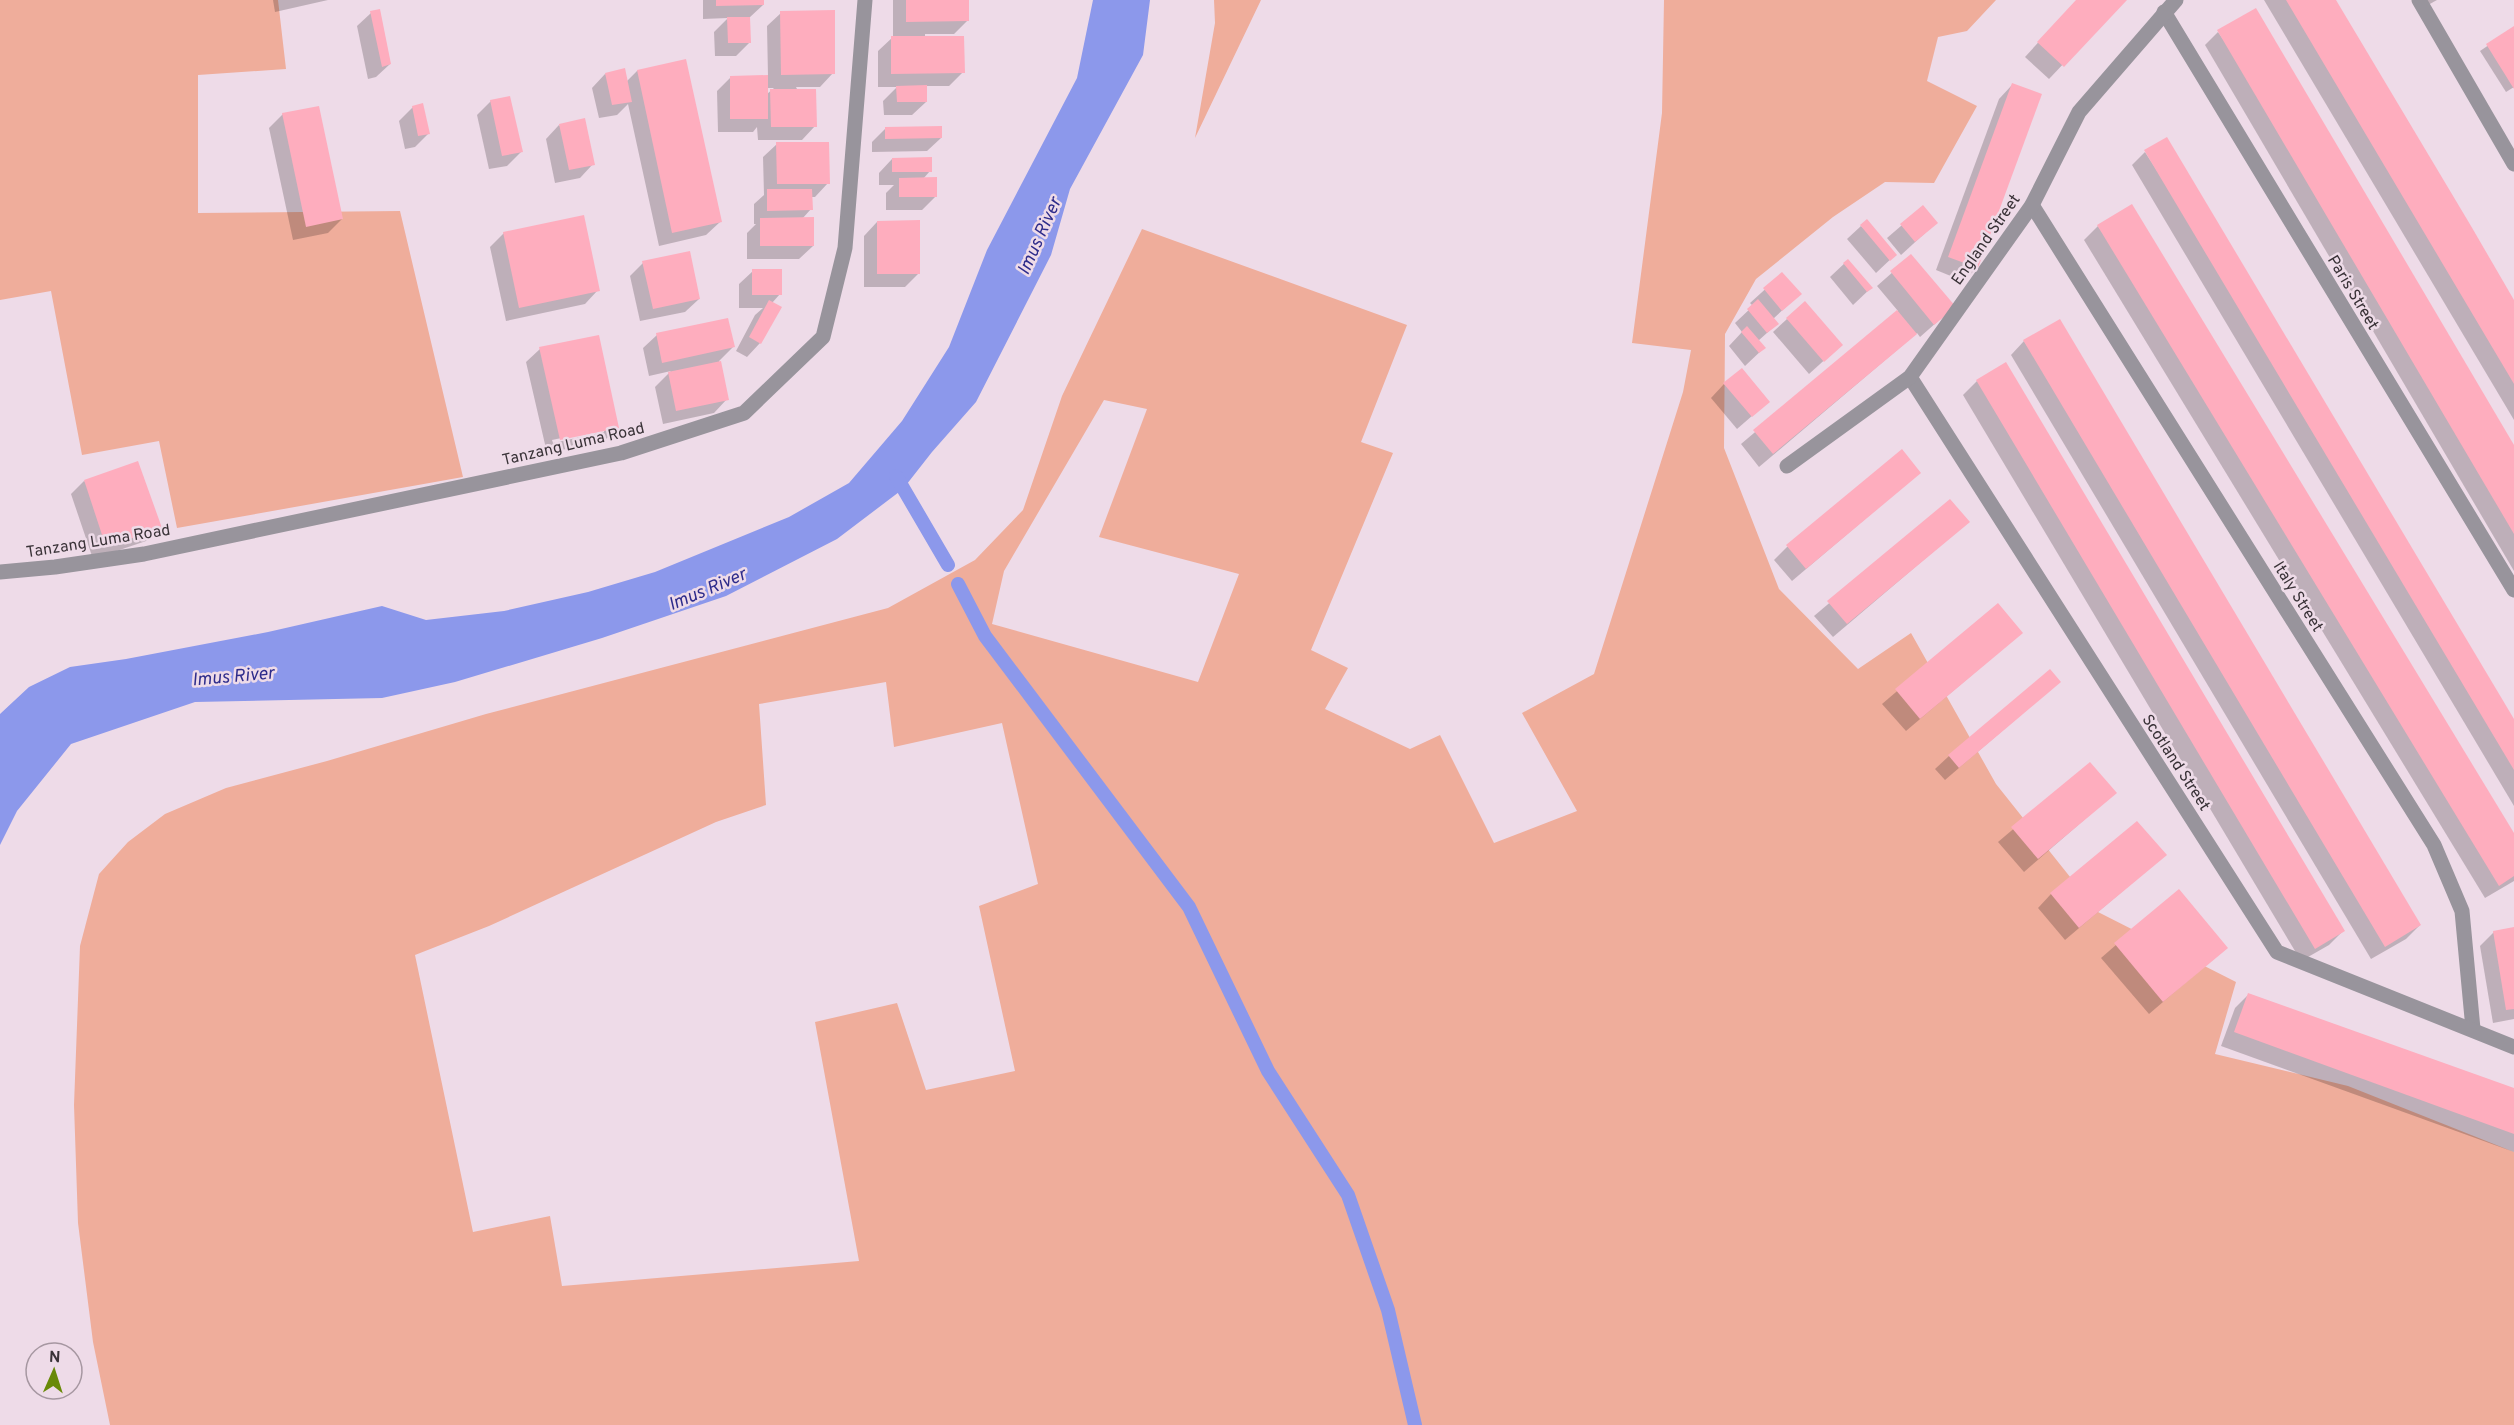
<svg xmlns="http://www.w3.org/2000/svg" width="2514" height="1425" viewBox="0 0 2514 1425" font-family="Overpass,sans-serif">
<rect width="100%" height="100%" fill="#eedbe8"/>
<g fill="#efad9b" fill-rule="evenodd">
<path d="M0,0H278L286,69L198,75V213L400,211L463,477L177,528L159,441L82,455L51,291L0,300Z"/>
<path d="M1214,0H1261L1195,138L1215,23Z"/>
<path d="M1664,0H1996L1967,31L1938,37L1927,81L1977,106L1934,183L1885,182L1833,217L1756,279L1725,334L1724,448L1779,589L1858,669L1911,633L1996,784L2098,912L2236,982L2215,1054L2348,1086L2514,1152V1425H110L93,1342L78,1223L74,1105L80,946L99,874L128,842L165,814L226,788L327,761L486,714L888,608L975,560L1023,510L1062,396L1142,229L1407,325L1361,442L1393,453L1311,650L1348,668L1325,709L1410,749L1440,735L1494,843L1577,811L1522,713L1594,674L1683,392L1691,350L1632,343L1662,113ZM1104,400L1147,409L1099,537L1239,574L1198,682L992,624L1004,571ZM886,682L894,747L1002,723L1038,884L979,906L1015,1071L926,1090L897,1003L815,1022L859,1261L562,1286L550,1216L473,1232L415,955L489,926L716,822L766,805L759,704Z"/>
</g>
<path fill="#8c98eb" d="M1093,0H1150L1143,55L1070,189L1051,255L976,402L932,452L903,489L837,539L726,596L602,638L455,682L382,698L195,702L71,744L17,811L0,845V714L29,687L70,667L126,659L268,632L382,606L426,620L504,611L588,592L655,572L789,517L849,483L902,421L949,347L987,250L1077,78Z"/>
<g fill="#0003" fill-rule="evenodd">
<path d="M273,0H328L275,12Z"/>
<path d="M703,0H762L763,5L749,18L750,42L736,56H715L714,32L728,18L703,19Z"/>
<path d="M893,0H968V20L954,34H925V37L963,72L949,86H926V102L912,115H884L883,101L897,87H878V51L893,37Z"/>
<path d="M2077,0H2124L2049,79L2025,57Z"/>
<path d="M2264,0H2334L2514,302V420Z"/>
<path d="M2425,0H2437L2428,5Z"/>
<path d="M371,13L390,64L376,77L368,79L357,26Z"/>
<path d="M781,13L833,73L820,87H796L815,126L802,140H758L757,127L753,132H718L717,91L731,77H768L767,26ZM767,88H774L767,94Z"/>
<path d="M2514,28V87L2506,92L2480,51Z"/>
<path d="M2218,32L2514,447V571L2205,45Z"/>
<path d="M685,61L720,222L706,235L659,246L628,104L617,115L599,118L592,88L605,74L626,82L637,71Z"/>
<path d="M2012,85L1977,268L1963,281L1936,270L1999,99Z"/>
<path d="M491,101L521,152L507,166L489,169L477,115Z"/>
<path d="M413,107L428,134L415,147L405,149L399,121Z"/>
<path d="M283,114L342,219L328,233L293,240L269,128Z"/>
<path d="M559,125L593,164L580,178L555,183L546,139Z"/>
<path d="M886,128L941,138L927,151L872,152V142Z"/>
<path d="M777,144L828,183L815,197H811V209L802,219L813,246L799,259H747V233L756,224H754V204L764,195L763,157Z"/>
<path d="M2145,152L2514,722V806L2132,165Z"/>
<path d="M892,159L930,171L923,179L936,196L922,210H886V193L894,185H879V173Z"/>
<path d="M1923,207L1936,223L1901,255L1887,238Z"/>
<path d="M877,222L919,273L905,287H864V236Z"/>
<path d="M1861,226L1895,255L1876,273L1847,239Z"/>
<path d="M2098,226L2514,836V881L2485,898L2084,240Z"/>
<path d="M504,233L598,290L585,304L506,321L490,247Z"/>
<path d="M1911,256L1954,307L1920,337L1917,333L1759,467L1741,444L1898,311L1877,286Z"/>
<path d="M1847,261L1871,288L1853,305L1830,277Z"/>
<path d="M643,263L699,299L685,312L640,321L630,276Z"/>
<path d="M753,271L780,294L772,303L760,343L747,357L736,351L755,315L763,308H739V284Z"/>
<path d="M1782,274L1800,294L1773,319L1777,324L1758,341L1764,348L1745,366L1729,346L1742,332L1735,323L1753,306L1750,303Z"/>
<path d="M1787,319L1841,345L1809,374L1773,332Z"/>
<path d="M657,335L733,347L719,361L727,399L714,413L663,424L655,387L671,371L649,376L643,348Z"/>
<path d="M2024,341L2420,925L2406,939L2371,959L2011,355Z"/>
<path d="M540,349L618,427L604,441L547,453L526,362ZM604,429V432L553,443L552,440Z"/>
<path d="M2005,364L2343,931L2329,945L2301,961L1963,395L1977,381Z"/>
<path d="M1724,384L1768,402L1737,429L1711,398Z"/>
<path d="M1919,473L1792,581L1774,560L1787,547Z"/>
<path d="M84,481L160,528L146,541L93,559L71,494Z"/>
<path d="M1950,501L1968,522L1833,637L1814,616Z"/>
<path d="M1998,605L2021,633L1906,731L1882,704Z"/>
<path d="M2059,682L1945,780L1935,769L1949,756Z"/>
<path d="M2090,764L2115,793L2024,872L1998,842Z"/>
<path d="M2165,855L2065,940L2038,908L2051,894Z"/>
<path d="M2178,891L2226,948L2149,1014L2101,958Z"/>
<path d="M2514,929V1019L2493,1023L2480,946L2494,932Z"/>
<path d="M2249,994L2514,1090V1152L2221,1046L2235,1008Z"/>
</g>
<g fill="none" stroke-linecap="round" stroke-linejoin="round">
<g stroke="#8c98eb" stroke-width="14">
<path d="M896,476L948,565"/>
<path d="M958,584L985,636L1189,907L1268,1071L1348,1195L1388,1310L1415,1425"/>
</g>
</g>
<g fill="#feadbe">
<path d="M716,0H764V5L716,6Z"/>
<path d="M906,0H969V21L906,22Z"/>
<path d="M2076,0H2127L2064,67L2037,42Z"/>
<path d="M2286,0H2336L2471,226L2514,300V384Z"/>
<path d="M2256,8L2514,445V534L2217,30Z"/>
<path d="M380,9L391,64L382,67L370,11Z"/>
<path d="M835,10V74L781,75L780,11Z"/>
<path d="M727,17H750L751,43H728Z"/>
<path d="M2514,26V89L2486,44Z"/>
<path d="M891,36H964L965,73L891,74Z"/>
<path d="M686,59L722,222L672,233L637,70Z"/>
<path d="M625,68L632,102L612,105L605,73Z"/>
<path d="M768,75V119H730V76Z"/>
<path d="M2012,83L2042,94L1978,268L1948,257Z"/>
<path d="M927,85V102H897L896,86Z"/>
<path d="M770,89H816L817,127H771Z"/>
<path d="M510,96L523,152L502,156L490,100Z"/>
<path d="M423,103L430,134L418,136L412,106Z"/>
<path d="M319,106L343,219L306,227L282,113Z"/>
<path d="M585,118L595,165L569,170L559,124Z"/>
<path d="M942,126V138L885,139V127Z"/>
<path d="M2167,137L2514,719V770L2144,150Z"/>
<path d="M776,142H829L830,184H777Z"/>
<path d="M932,157V172H892V158Z"/>
<path d="M937,177V197H899V178Z"/>
<path d="M767,189H812L813,210L767,211Z"/>
<path d="M2132,204L2514,833V876L2499,886L2097,225Z"/>
<path d="M1923,205L1938,223L1915,242L1900,224Z"/>
<path d="M584,215L600,291L519,308L503,232Z"/>
<path d="M814,217V246H760V218Z"/>
<path d="M1867,219L1897,255L1890,261L1860,225Z"/>
<path d="M920,220V274H877V221Z"/>
<path d="M690,251L700,299L653,309L642,261Z"/>
<path d="M1911,254L1956,307L1934,325L1890,271Z"/>
<path d="M1848,259L1873,288L1867,292L1843,263Z"/>
<rect x="752" y="269" width="30" height="26"/>
<path d="M1782,272L1802,294L1782,311L1763,288Z"/>
<path d="M1758,299L1779,324L1767,333L1747,309Z"/>
<path d="M769,300L782,307L761,344L749,337Z"/>
<path d="M1805,301L1843,345L1824,362L1786,318Z"/>
<path d="M1897,310L1917,334L1773,454L1753,430Z"/>
<path d="M728,318L735,347L662,363L656,333Z"/>
<path d="M2060,319L2421,925L2385,947L2023,340Z"/>
<path d="M1747,326L1766,348L1759,353L1741,332Z"/>
<path d="M599,335L619,428L560,440L539,347Z"/>
<path d="M721,361L729,400L676,411L668,372Z"/>
<path d="M2006,362L2345,931L2315,949L1976,380Z"/>
<path d="M1742,368L1770,402L1752,417L1723,383Z"/>
<path d="M1902,449L1921,473L1806,569L1786,545Z"/>
<path d="M138,461L162,528L106,547L84,480Z"/>
<path d="M1950,499L1970,522L1847,624L1827,601Z"/>
<path d="M1998,603L2023,633L1920,719L1895,689Z"/>
<path d="M2050,669L2061,682L1959,768L1948,755Z"/>
<path d="M2090,762L2117,793L2038,859L2011,827Z"/>
<path d="M2137,821L2167,855L2079,928L2050,893Z"/>
<path d="M2179,889L2228,948L2163,1002L2114,943Z"/>
<path d="M2514,927V1009L2506,1010L2493,931Z"/>
<path d="M2248,993L2514,1088V1134L2234,1032Z"/>
</g>
<g fill="none" stroke-linecap="round" stroke-linejoin="round">
<g stroke="#98949c" stroke-width="15">
<path d="M2419,0L2514,164"/>
<path d="M2164,12L2514,590"/>
<path d="M2032,205L2434,845L2462,911L2473,1029"/>
<path d="M1910,377L2277,952L2514,1047"/>
<path d="M1787,466L1910,377L2032,205L2079,112L2176,0"/>
</g>
<path stroke="#98949c" stroke-width="15" d="M0,572L55,567L144,554L621,453L744,413L823,337L845,248L865,0"/>
</g>
<g text-anchor="middle" stroke-width="5" stroke-linejoin="round" paint-order="stroke">
<g font-size="16" fill="#393237" stroke="#eedbe8">
<text transform="translate(1985 239) rotate(-55)" y="6">England Street</text>
<text transform="translate(2354 292) rotate(59)" y="6">Paris Street</text>
<text transform="translate(573 443) rotate(-13)" y="6">Tanzang Luma Road</text>
<text transform="translate(98 540) rotate(-9)" y="6">Tanzang Luma Road</text>
<text transform="translate(2299 596) rotate(58)" y="6">Italy Street</text>
<text transform="translate(2177 762) rotate(57)" y="6">Scotland Street</text>
</g>
<g font-size="18" font-style="italic" fill="#2e2c8b" stroke="#eedbe8">
<text transform="translate(1039 236) rotate(-66)" y="6">Imus River</text>
<text transform="translate(707 589) rotate(-23)" y="6">Imus River</text>
<text transform="translate(233 676) rotate(-5)" y="6">Imus River</text>
</g>
</g>
<g transform="translate(54 1371) rotate(3)"><circle r="28" fill="#eedbe8" stroke="#a697a1" stroke-width="1.5"/>
<path d="M0-4.5L10 22L0 15L-10 22Z" fill="#688907"/>
<text y="-9" font-size="16" font-weight="bold" text-anchor="middle" fill="#393237">N</text>
</g>
</svg>
